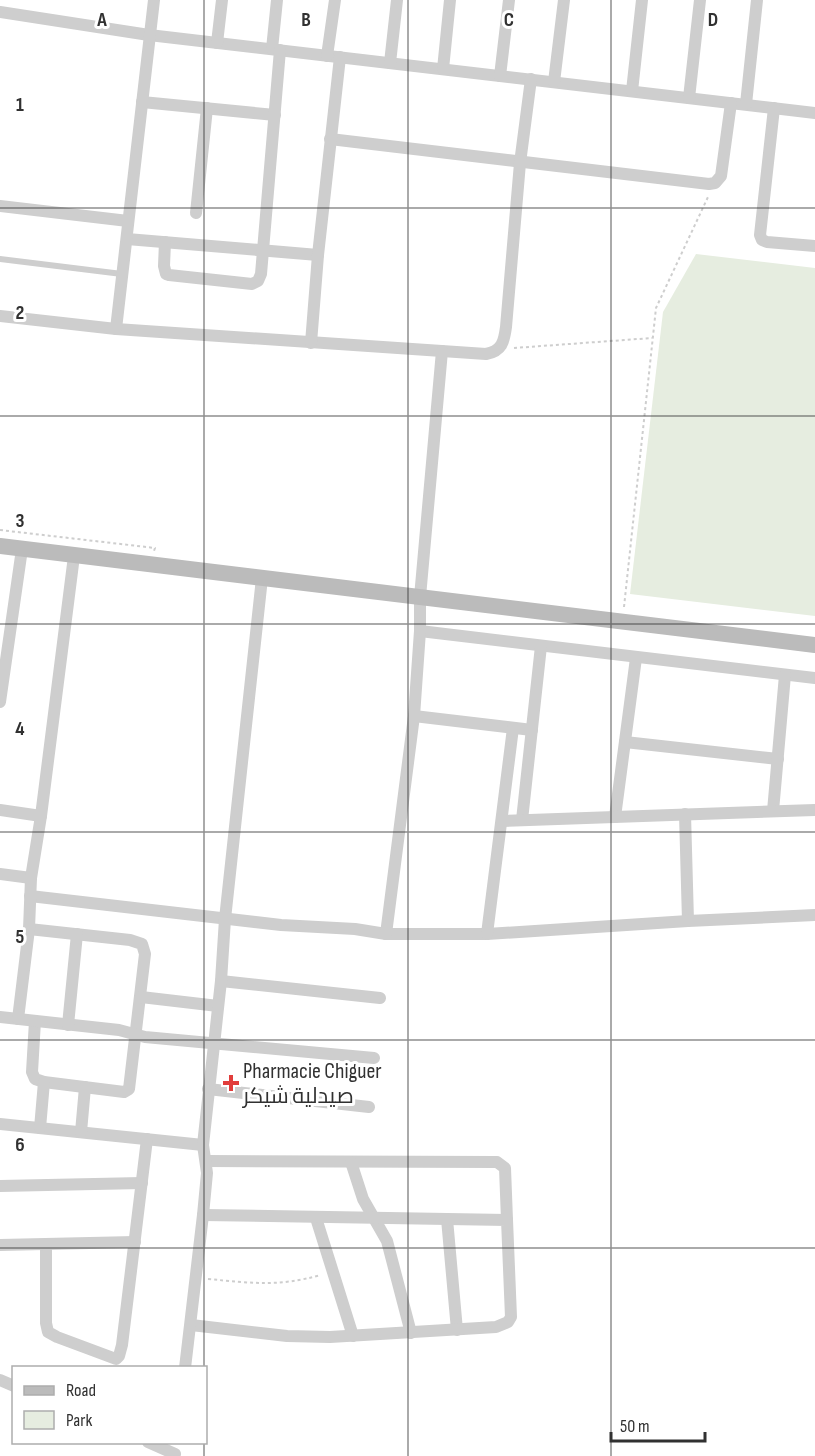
<svg xmlns="http://www.w3.org/2000/svg" width="815" height="1456" viewBox="0 0 815 1456" font-family="'Sofia Sans Condensed',Cairo,sans-serif">
<rect width="100%" height="100%" fill="#fff"/>
<path fill="#e6ede0" d="M696,254L815,268V616L630,594L663,312Z"/>
<g fill="none" stroke-linecap="round" stroke-linejoin="round">
<g stroke="#cecece" stroke-width="2" stroke-dasharray="3 3" stroke-linecap="butt">
<path d="M514,348L652,338"/>
<path d="M0,530L155,548L154,551"/>
<path d="M624,607L656,308L708,197"/>
<path d="M208,1279C252,1283 277,1287 321,1275"/>
</g>
<path stroke="#cecece" stroke-width="6" d="M0,259L122,274"/>
<g stroke="#cecece" stroke-width="12">
<path d="M0,12L149,35L815,113"/>
<path d="M217,43L222,0"/>
<path d="M272,49L277,0"/>
<path d="M327,56L335,0"/>
<path d="M390,63L397,0"/>
<path d="M443,69L450,0"/>
<path d="M500,76L509,0"/>
<path d="M554,82L564,0"/>
<path d="M632,91L642,0"/>
<path d="M689,98L700,0"/>
<path d="M142,102L275,115"/>
<path d="M746,104L757,0"/>
<path d="M774,108L760,235L762,240L767,242L815,246"/>
<path d="M330,139L709,184L715,183L721,176L731,103"/>
<path d="M0,206L128,221"/>
<path d="M196,213L207,108"/>
<path d="M127,239L318,255"/>
<path d="M165,242L164,266L166,274L169,275L252,284L258,281L261,274L280,50"/>
<path d="M0,316L116,329L486,354C502,351 504,342 506,327L520,163L531,79"/>
<path d="M116,329L154,0"/>
<path d="M311,343L318,255L340,57"/>
<path d="M420,631L815,678"/>
<path d="M0,702L22,549"/>
<path d="M414,716L532,730"/>
<path d="M625,742L778,759"/>
<path d="M0,810L41,816"/>
<path d="M773,811L785,675"/>
<path d="M685,814L688,921"/>
<path d="M615,817L636,658"/>
<path d="M522,820L541,646"/>
<path d="M502,821L815,810"/>
<path d="M0,874L31,878"/>
<path d="M30,896L281,925L355,929L386,934H487L688,921L815,915"/>
<path d="M29,929L130,940L142,944L145,954L129,1089L124,1092L44,1082L35,1079L32,1072L35,1021"/>
<path d="M386,934L414,716L420,631V597L442,351"/>
<path d="M487,934L513,728"/>
<path d="M221,981L380,998"/>
<path d="M141,997L218,1006"/>
<path d="M0,1017L119,1030L145,1037L374,1058"/>
<path d="M18,1019L29,929L31,878L41,816L74,556"/>
<path d="M68,1025L77,934"/>
<path d="M208,1089L369,1107"/>
<path d="M0,1124L203,1145"/>
<path d="M40,1128L44,1082"/>
<path d="M81,1132L85,1087"/>
<path d="M206,1161L497,1162L505,1168L507,1220"/>
<path d="M351,1162L363,1199L387,1241L411,1333"/>
<path d="M0,1186L142,1183"/>
<path d="M316,1218L353,1336"/>
<path d="M447,1219L457,1330"/>
<path d="M46,1244V1323L48,1332L57,1337L116,1359L119,1356L122,1345L147,1139"/>
<path d="M0,1245L135,1242"/>
<path d="M191,1325L287,1336L330,1337L496,1327L508,1322L511,1317L507,1220L203,1215"/>
<path d="M185,1368L203,1215L207,1173L203,1145L221,981L225,919L262,578"/>
<path d="M0,1380L14,1386"/>
<path d="M148,1442L175,1454"/>
</g>
<path stroke="#bbb" stroke-width="16" d="M0,546L815,645"/>
</g>
<path fill="none" stroke="#313131" stroke-width="1.5" stroke-opacity="0.55" d="M204,0V1368M408,0V1456M611,0V1456M0,208H815M0,416H815M0,624H815M0,832H815M0,1040H815M0,1248H815M204,1442V1456"/>
<path fill="#e13d3b" stroke="#fff" stroke-width="2" d="M228 1074h6v6h6v6h-6v6h-6v-6h-6v-6h6z"/>
<g text-anchor="middle" stroke-width="6" stroke-linejoin="round" paint-order="stroke">
<g font-size="22" fill="#313131" stroke="#fff" text-anchor="start">
<text x="243" y="1078">Pharmacie Chiguer<tspan x="243" dy="25">صيدلية شيكر</tspan></text>
</g>
</g>
<g font-size="20" text-anchor="middle" font-weight="bold" fill="#313131" stroke="#fff" stroke-width="6" stroke-linejoin="round" paint-order="stroke">
<text x="102" y="26">A</text>
<text x="306" y="26">B</text>
<text x="509" y="26">C</text>
<text x="713" y="26">D</text>
<text x="20" y="111">1</text>
<text x="20" y="319">2</text>
<text x="20" y="527">3</text>
<text x="20" y="735">4</text>
<text x="20" y="943">5</text>
<text x="20" y="1151">6</text>
</g>
<rect x="12" y="1366" width="195" height="78" fill="#ffffff" stroke="#adadad" stroke-width="1.5"/>
<rect x="24" y="1386" width="30" height="9" fill="#bbbbbb" stroke="#adadad" stroke-width="1.5"/>
<text x="66" y="1396" font-size="18" fill="#313131">Road</text>
<rect x="24" y="1411" width="30" height="18" fill="#e6ede0" stroke="#adadad" stroke-width="1.5"/>
<text x="66" y="1426" font-size="18" fill="#313131">Park</text>
<path d="M611 1432v9h94v-9" fill="none" stroke="#313131" stroke-width="3"/>
<text x="620" y="1432" font-size="18" fill="#313131" stroke="#ffffff" stroke-width="4.5" paint-order="stroke">50 m</text>
</svg>
